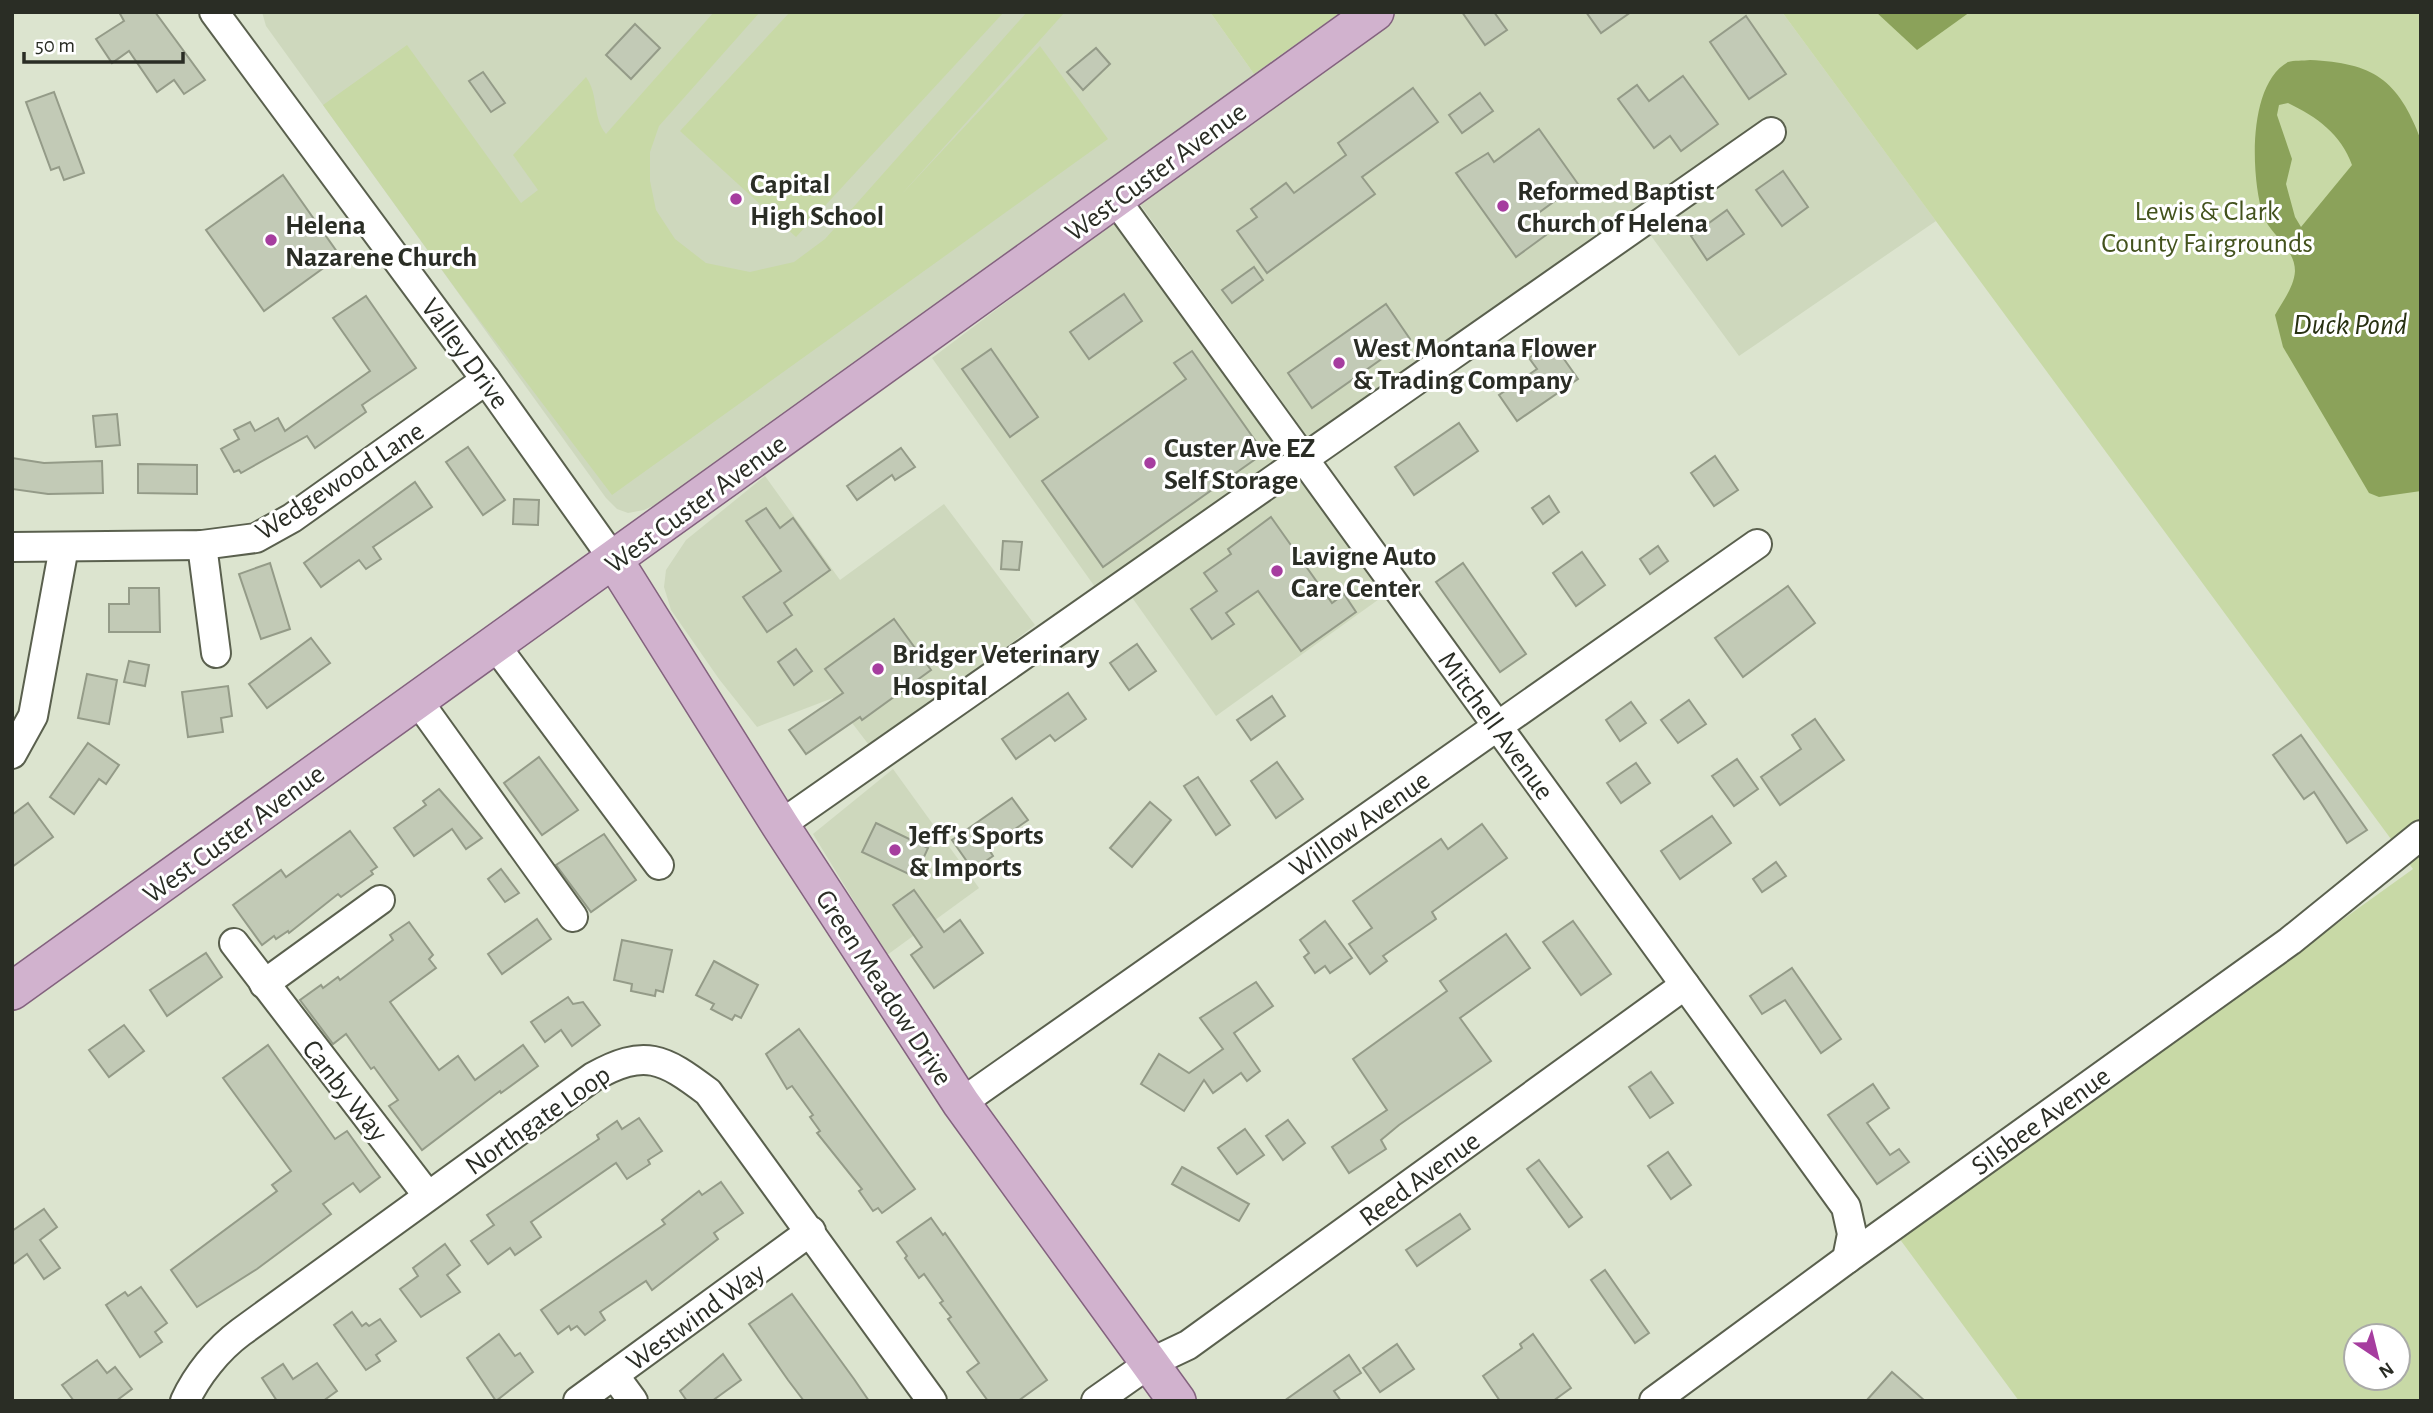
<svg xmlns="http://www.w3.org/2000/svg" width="2433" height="1413" viewBox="0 0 2433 1413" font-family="'Alegreya Sans',sans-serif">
<rect width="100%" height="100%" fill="#dce4cf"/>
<g fill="#ced8bd">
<path d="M262,12H1210L1254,74L661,502L644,510L628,513L617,509L606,498L266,26Z"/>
<path d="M1398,12H1782L1936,221L1739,356L1646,229L1317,450L1137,200Z"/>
<path d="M1111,223L1125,226L1286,454L1095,587L932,358Z"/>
<path d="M765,476L840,580L944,504L1035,625L872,749L833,698L757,727L719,679L671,610L664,587L666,570L686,540Z"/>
<path d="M1304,476L1389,592L1216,716L1131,596Z"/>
<path d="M893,769L979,888L887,955L813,834Z"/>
</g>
<g fill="#c8d9a6" fill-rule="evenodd">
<path d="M714,12H760L659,126L650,152V181L656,210L675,239L706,263L750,272L794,262L825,239L1027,12H1065L900,196L1040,46L1108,139L612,495L458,292L323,105L407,45L521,203L538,190L513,155L586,77C599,95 592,117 606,134Z"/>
<path d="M790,12H1004L796,237L680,131Z"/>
<path d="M1210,12H1341L1254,74Z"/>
<path d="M1782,12H2421V1401H2019L1899,1238L2413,869ZM2356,1336H2398V1378H2356Z"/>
</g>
<g fill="#8ba25a" fill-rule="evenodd">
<path d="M1876,12H1970L1917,50Z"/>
<path d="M2310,60C2373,63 2398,79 2421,140V491L2379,497L2369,493L2283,347L2275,315C2283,301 2294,287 2295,271C2295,248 2270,235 2263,215C2251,177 2247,85 2288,62C2294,60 2303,61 2310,60ZM2288,103C2317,117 2341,134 2352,165L2301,227L2295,217L2286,184L2292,159L2277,115L2279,105Z"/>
</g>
<g fill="#c2cab6" stroke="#949b88" stroke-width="2">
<path d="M119,12H155L205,80L184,94L174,80L157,92L129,51L112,63L96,39L124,21Z"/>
<path d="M1462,12H1494L1507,30L1485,45Z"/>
<path d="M1586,12H1631L1601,33Z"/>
<path d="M1746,16L1786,74L1749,99L1710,42Z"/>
<path d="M635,24L660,48L631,79L606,55Z"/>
<path d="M1096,48L1110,64L1083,90L1067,72Z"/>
<path d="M483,72L505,103L491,112L469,81Z"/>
<path d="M1683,76L1718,124L1681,151L1670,136L1654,148L1618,99L1637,85L1649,101Z"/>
<path d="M1413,88L1438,122L1362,177L1375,194L1267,273L1237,231L1257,217L1251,209L1286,183L1294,193L1346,155L1338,143Z"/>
<path d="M54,92L84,173L64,180L59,167L51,170L26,102Z"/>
<path d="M1480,93L1493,111L1462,133L1449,115Z"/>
<path d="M1539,129L1578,184L1533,217L1546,235L1516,257L1456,173L1488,153L1494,162Z"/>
<path d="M1783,171L1808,207L1782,226L1756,190Z"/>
<path d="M283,175L340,256L264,311L206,230Z"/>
<path d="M1727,210L1744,234L1707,260L1691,236Z"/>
<path d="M1254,267L1263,280L1232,303L1222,290Z"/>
<path d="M1124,294L1142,321L1089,359L1070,332Z"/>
<path d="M366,296L416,368L362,405L366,412L315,448L307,436L241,473L239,470L234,472L221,449L239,439L234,430L250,422L255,431L278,418L285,431L370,371L333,318Z"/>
<path d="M1386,304L1410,339L1312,408L1288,373Z"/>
<path d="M1552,342L1578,379L1517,421L1499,395L1537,369L1529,358Z"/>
<path d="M991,349L1038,417L1010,437L962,369Z"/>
<path d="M1192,351L1264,453L1103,567L1042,481L1186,379L1174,363Z"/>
<path d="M117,414L120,445L96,447L93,416Z"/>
<path d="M1459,423L1478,451L1414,495L1395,467Z"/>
<path d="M468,447L505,500L483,515L446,462Z"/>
<path d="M901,448L915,467L895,480L892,475L857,500L847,486Z"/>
<path d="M1715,456L1738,490L1714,506L1691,473Z"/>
<path d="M12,458L44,463L102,461L103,493L48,494L12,489Z"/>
<path d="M138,464L197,465V494L138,493Z"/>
<path d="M415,482L432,507L373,547L381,559L366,569L359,560L321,587L304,563Z"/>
<path d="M1549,496L1559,512L1543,524L1532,508Z"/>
<path d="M514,499L539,500L538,525L513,524Z"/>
<path d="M766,508L780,528L793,518L830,570L784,603L792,615L767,632L743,597L781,571L746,521Z"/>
<path d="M1271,517L1332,603L1344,594L1356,612L1301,651L1258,591L1226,613L1234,624L1212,639L1191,609L1217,591L1204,573L1231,554L1228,549Z"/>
<path d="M1003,541L1022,542L1019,570L1001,569Z"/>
<path d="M1658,546L1668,561L1650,574L1640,559Z"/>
<path d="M1582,552L1605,585L1576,606L1553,573Z"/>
<path d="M270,563L290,629L261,639L239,574Z"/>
<path d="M1463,563L1526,654L1500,672L1436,582Z"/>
<path d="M1788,586L1815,623L1743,677L1715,638Z"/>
<path d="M129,588H159L160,632H109V604H129Z"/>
<path d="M894,619L931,670L862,720L860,717L806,754L789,730L843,693L825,669Z"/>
<path d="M311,638L330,663L267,708L249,684Z"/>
<path d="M1137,644L1156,671L1129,690L1110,663Z"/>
<path d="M796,649L812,671L794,685L778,662Z"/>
<path d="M129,661L149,665L145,686L124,682Z"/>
<path d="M87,674L117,680L109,724L78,718Z"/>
<path d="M228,686L232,716L221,718L223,732L188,737L182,692Z"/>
<path d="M1068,693L1086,719L1055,741L1050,735L1016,759L1002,739Z"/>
<path d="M1272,696L1285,716L1251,740L1237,720Z"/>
<path d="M1689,700L1706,724L1678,743L1661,720Z"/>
<path d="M1631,702L1646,723L1620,741L1606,720Z"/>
<path d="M1815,719L1844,760L1780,805L1761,777L1801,749L1792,735Z"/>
<path d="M2301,735L2367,830L2347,843L2314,792L2304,799L2273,755Z"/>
<path d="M88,743L119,765L106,784L99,779L74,814L50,797Z"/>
<path d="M539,757L578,810L542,835L504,783Z"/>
<path d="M1737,759L1758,789L1734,806L1712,776Z"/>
<path d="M1277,762L1303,799L1276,818L1251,781Z"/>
<path d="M1636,763L1650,783L1621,803L1607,783Z"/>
<path d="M1198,777L1230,825L1216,835L1184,786Z"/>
<path d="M439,789L482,838L466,849L452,829L414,856L394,828L426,805L423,801Z"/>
<path d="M1012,798L1028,820L988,848L993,856L973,870L952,840Z"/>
<path d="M1150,802L1171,820L1132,867L1110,848Z"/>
<path d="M28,803L53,837L12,867V815Z"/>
<path d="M1712,816L1731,843L1680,879L1661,851Z"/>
<path d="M876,823L928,848L915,877L862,852Z"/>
<path d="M1482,824L1507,858L1432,912L1436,919L1383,956L1387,961L1370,974L1349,944L1372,928L1353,901L1441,839L1448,849Z"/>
<path d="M350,831L377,867L371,871L373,874L341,897L338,894L289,933L288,931L276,939L274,936L262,945L233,905L281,870L286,877Z"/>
<path d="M604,834L636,880L591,912L556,865Z"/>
<path d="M1776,862L1786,876L1762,892L1753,879Z"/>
<path d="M501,869L519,893L505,902L488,879Z"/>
<path d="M914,890L944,932L960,920L983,953L934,988L911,955L922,947L893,905Z"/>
<path d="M537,919L551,939L502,974L488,954Z"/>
<path d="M1325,921L1352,958L1330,973L1325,966L1315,973L1304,957L1309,953L1300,940Z"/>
<path d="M1573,921L1611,974L1581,995L1543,942Z"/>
<path d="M409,922L433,955L429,959L436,968L390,1002L439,1070L458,1056L475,1080L523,1045L538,1066L501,1093L500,1091L422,1150L389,1106L398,1100L374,1067L371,1069L346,1034L333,1044L300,1000L321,985L323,988L338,977L340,980L393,940L390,935Z"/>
<path d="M1506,934L1530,968L1460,1018L1491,1061L1399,1125L1381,1140L1386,1149L1349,1173L1332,1147L1387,1110L1353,1059L1447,991L1440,981Z"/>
<path d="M622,940L672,950L663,992L656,990L655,996L631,991L632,984L614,980Z"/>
<path d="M206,953L222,977L167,1016L150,990Z"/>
<path d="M714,961L758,985L741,1018L735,1015L732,1020L711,1009L714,1004L696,995Z"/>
<path d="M1792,968L1841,1039L1821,1053L1785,1000L1762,1014L1750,996Z"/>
<path d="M1256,982L1273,1006L1234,1033L1260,1071L1247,1081L1241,1073L1213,1093L1204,1080L1184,1111L1141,1084L1159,1054L1189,1073L1223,1049L1200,1018Z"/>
<path d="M568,997L573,1004L583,1002L600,1025L572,1046L561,1030L545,1042L531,1022Z"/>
<path d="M124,1025L144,1051L109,1077L89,1050Z"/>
<path d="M799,1029L915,1189L882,1213L878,1208L873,1211L859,1191L862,1189L817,1133L820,1131L810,1117L813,1115L792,1086L787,1089L766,1054Z"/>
<path d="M268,1045L335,1139L347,1131L380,1177L360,1192L353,1183L323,1204L331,1214L257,1269L197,1307L171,1270L277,1191L272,1185L291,1171L223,1078Z"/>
<path d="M1651,1072L1673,1103L1650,1118L1629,1087Z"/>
<path d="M1873,1084L1889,1108L1867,1123L1890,1155L1899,1149L1909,1162L1877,1184L1828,1115Z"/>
<path d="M639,1118L662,1151L648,1160L650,1164L627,1179L616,1163L531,1222L541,1237L515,1255L510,1248L488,1264L471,1241L494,1225L487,1215L599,1139L597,1135L617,1121L622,1129Z"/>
<path d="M1288,1120L1305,1143L1283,1160L1266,1136Z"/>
<path d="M1245,1129L1264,1155L1237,1174L1218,1148Z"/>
<path d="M1668,1152L1691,1185L1671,1199L1648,1166Z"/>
<path d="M1539,1160L1582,1217L1569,1227L1527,1169Z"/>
<path d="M1182,1167L1249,1204L1239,1221L1172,1184Z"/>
<path d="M721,1182L743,1213L714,1233L718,1239L652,1290L646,1281L600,1312L605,1320L585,1335L577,1326L571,1330L569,1326L558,1334L541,1310L665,1224L662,1220L699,1191L702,1195Z"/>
<path d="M44,1209L57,1227L40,1240L60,1268L44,1279L27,1254L12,1265V1231Z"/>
<path d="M1460,1214L1470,1229L1417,1266L1406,1250Z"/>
<path d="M931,1218L943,1235L945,1233L1047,1380L1018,1401H988L967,1372L979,1363L948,1319L951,1317L940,1303L943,1301L924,1274L919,1278L905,1258L907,1256L897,1242Z"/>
<path d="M445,1244L460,1265L447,1275L460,1292L421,1317L400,1289L418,1276L413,1268Z"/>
<path d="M1605,1270L1649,1333L1635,1343L1591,1280Z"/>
<path d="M141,1287L167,1323L155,1332L162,1342L140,1357L106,1305L125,1292L128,1296Z"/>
<path d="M792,1294L854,1379L869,1401H804L788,1380L749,1324Z"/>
<path d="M352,1312L362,1326L366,1323L369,1326L380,1319L396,1341L376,1355L380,1361L366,1370L334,1325Z"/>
<path d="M499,1334L515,1356L520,1353L533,1372L496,1401L467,1358Z"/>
<path d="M1533,1334L1571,1388L1553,1401H1500L1483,1376L1522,1348L1520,1344Z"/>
<path d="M1397,1344L1414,1369L1380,1392L1363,1368Z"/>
<path d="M723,1354L741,1380L712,1401H687L680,1391Z"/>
<path d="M1349,1355L1361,1373L1334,1391L1341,1401H1284Z"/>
<path d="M97,1360L107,1373L115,1367L132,1389L116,1401H74L62,1385Z"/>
<path d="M317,1363L337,1391L323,1401H277L262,1378L283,1364L293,1379Z"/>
<path d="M1892,1372L1925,1401H1866Z"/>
</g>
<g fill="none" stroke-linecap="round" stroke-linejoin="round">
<g stroke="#5a604e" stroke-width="32">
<g id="minor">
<path d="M214,12L486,380L614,560"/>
<path d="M1116,200L1846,1207L1852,1234L1847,1259"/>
<path d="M202,545L216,653"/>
<path d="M12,547L202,545L256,538L292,518L486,380"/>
<path d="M495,645L659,865"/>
<path d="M418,701L573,917"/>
<path d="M12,754L33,716L64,547"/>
<path d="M780,825L1771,132"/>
<path d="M234,943L428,1196"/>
<path d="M264,984L380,900"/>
<path d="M961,1103L1757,544"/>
<path d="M614,1375L633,1401"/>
<path d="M185,1401C197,1375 218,1349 241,1332L593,1077C645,1048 663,1058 708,1092L932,1401"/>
<path d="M578,1401L811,1231"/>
<path d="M1096,1401L1150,1363L1188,1345L1685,985"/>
<path d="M1654,1401L1847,1259L2290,941L2421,835"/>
</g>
</g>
<g stroke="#83627e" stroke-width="40">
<g id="major">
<path d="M614,560L780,825L961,1103L1177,1401"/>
<path d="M12,991L1375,12"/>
</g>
</g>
<use href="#minor" stroke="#fff" stroke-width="28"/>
<use href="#major" stroke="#d1b2ce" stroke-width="37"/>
</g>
<g fill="#a63d9f" stroke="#fff" stroke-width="2.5">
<circle cx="736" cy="199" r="7"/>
<circle cx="1503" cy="206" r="7"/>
<circle cx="271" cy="240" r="7"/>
<circle cx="1339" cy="363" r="7"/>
<circle cx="1150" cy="463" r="7"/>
<circle cx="1277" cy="571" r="7"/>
<circle cx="878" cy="669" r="7"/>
<circle cx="895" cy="850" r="7"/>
</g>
<g text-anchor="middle" stroke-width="6" stroke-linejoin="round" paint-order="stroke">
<g font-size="28" fill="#2a2d25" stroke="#fff">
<text transform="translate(1155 171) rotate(-36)" y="10">West Custer Avenue</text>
<text transform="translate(466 353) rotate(54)" y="10">Valley Drive</text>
<text transform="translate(339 480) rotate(-33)" y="10">Wedgewood Lane</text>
<text transform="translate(695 503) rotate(-36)" y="10">West Custer Avenue</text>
<text transform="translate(1497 725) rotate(54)" y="10">Mitchell Avenue</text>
<text transform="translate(1359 823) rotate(-35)" y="10">Willow Avenue</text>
<text transform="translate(233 833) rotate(-36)" y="10">West Custer Avenue</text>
<text transform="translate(885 987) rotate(57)" y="10">Green Meadow Drive</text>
<text transform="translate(346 1090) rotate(52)" y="10">Canby Way</text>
<text transform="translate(537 1119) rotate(-35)" y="10">Northgate Loop</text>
<text transform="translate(2040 1120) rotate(-36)" y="10">Silsbee Avenue</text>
<text transform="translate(1419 1178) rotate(-36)" y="10">Reed Avenue</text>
<text transform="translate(695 1316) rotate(-36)" y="10">Westwind Way</text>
</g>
<g font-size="28" font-weight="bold" fill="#2a2d25" stroke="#fff" text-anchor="start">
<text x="750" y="193">Capital<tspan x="750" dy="32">High School</tspan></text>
<text x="1517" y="200">Reformed Baptist<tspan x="1517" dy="32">Church of Helena</tspan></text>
<text x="285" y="234">Helena<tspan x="285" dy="32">Nazarene Church</tspan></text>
<text x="1353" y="357">West Montana Flower<tspan x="1353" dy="32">&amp; Trading Company</tspan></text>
<text x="1164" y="457">Custer Ave EZ<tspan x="1164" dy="32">Self Storage</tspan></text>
<text x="1291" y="565">Lavigne Auto<tspan x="1291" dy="32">Care Center</tspan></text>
<text x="892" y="663">Bridger Veterinary<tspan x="892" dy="32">Hospital</tspan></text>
<text x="909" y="844">Jeff's Sports<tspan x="909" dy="32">&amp; Imports</tspan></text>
</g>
<g font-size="28" fill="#43521d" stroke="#fff">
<text x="2207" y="220">Lewis &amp; Clark<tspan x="2207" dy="32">County Fairgrounds</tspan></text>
</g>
<g font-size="30" font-style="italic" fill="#283112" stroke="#fff">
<text x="2350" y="334">Duck Pond</text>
</g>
</g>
<rect width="2433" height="1413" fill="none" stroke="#2a2d25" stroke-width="28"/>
<g transform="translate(2377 1357) rotate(145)"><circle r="33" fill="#ffffff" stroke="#aaaba8" stroke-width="2"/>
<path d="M0-5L12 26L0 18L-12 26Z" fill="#a63d9f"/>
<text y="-10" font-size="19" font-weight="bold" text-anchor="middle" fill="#2a2d25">N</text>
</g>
<path d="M24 52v10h159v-10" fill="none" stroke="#2a2d25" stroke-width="3.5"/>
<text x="35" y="52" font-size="21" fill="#2a2d25" stroke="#ffffff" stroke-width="5" paint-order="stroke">50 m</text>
</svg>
